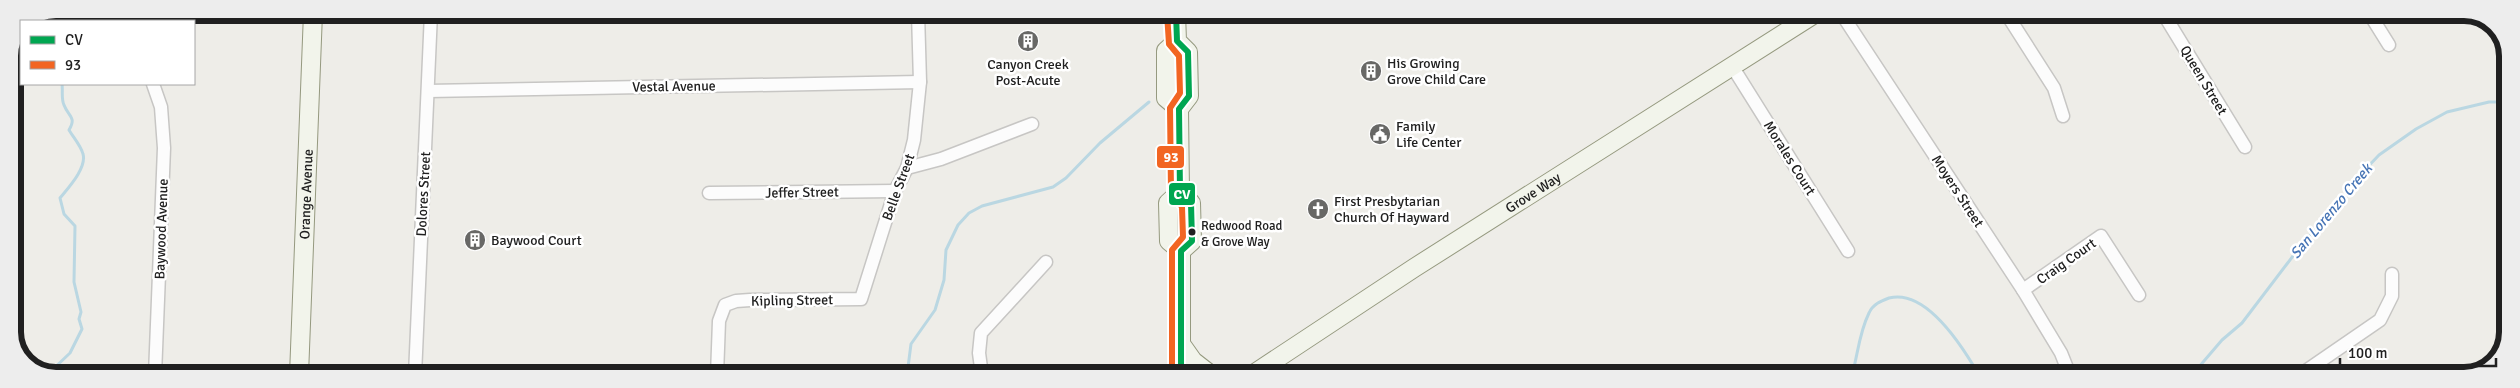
<svg xmlns="http://www.w3.org/2000/svg" width="2520" height="388" viewBox="0 0 2520 388" font-family="Signika,sans-serif">
<rect width="100%" height="100%" fill="#eeede8"/>
<g fill="none" stroke-linecap="round" stroke-linejoin="round">
<g stroke="#bad7e2" stroke-width="3">
<path d="M40,19V21"/>
<path d="M48,374L70,353L82,329L79,319L81,312L74,282L75,226L64,214L60,198C68,188 87,168 83,154C81,146 73,137 69,130C77,117 68,116 64,105C61,99 63,90 62,84"/>
<path d="M907,375L911,344L935,310L944,280L946,250L958,225L969,213L982,206L1053,187L1066,178L1100,143L1149,102"/>
<path d="M1852,375C1858,354 1859,333 1869,313C1873,304 1881,301 1889,298C1927,288 1964,349 1979,375"/>
<path d="M2192,375L2222,340L2242,323L2296,252L2330,212L2347,196L2360,175L2379,155L2416,129L2447,112L2489,102H2507"/>
</g>
<g stroke="#c7c6c4" stroke-width="15">
<g id="street">
<path d="M130,13L133,21"/>
<path d="M1841,13L2023,290L2061,353L2069,373"/>
<path d="M2006,13L2054,88L2063,116"/>
<path d="M2163,13L2245,147"/>
<path d="M2369,13L2389,45"/>
<path d="M1732,66L1848,251"/>
<path d="M153,84L161,107L164,148L155,375"/>
<path d="M428,91L920,82"/>
<path d="M907,168L941,159L1032,124"/>
<path d="M709,193L895,191"/>
<path d="M2023,290L2101,236L2139,295"/>
<path d="M415,375L431,13"/>
<path d="M717,375L719,321L725,305L736,301L750,300L861,299L895,191L907,168L914,140L920,82L918,13"/>
<path d="M982,375L979,353L981,333L1046,262"/>
<path d="M2300,375L2380,320L2392,296V274"/>
</g>
</g>
<g stroke="#95997f" stroke-width="20">
<g id="secondary">
<path d="M1176,13L1177,41L1188,52L1189,96L1179,109L1180,192L1191,203L1192,241L1181,251V375"/>
<path d="M1177,41L1166,51V98L1179,109"/>
<path d="M1180,192L1168,203L1169,241L1181,251"/>
<path d="M1181,344L1193,361L1211,375"/>
<path id="s1" d="M299,375L313,13"/>
<path id="s2" d="M1252,375L1414,268L1816,13"/>
</g>
</g>
<use href="#street" stroke="#fcfcfc" stroke-width="12"/>
<use href="#secondary" stroke="#f2f4eb" stroke-width="18"/>
<g stroke="#fff" stroke-width="10">
<path id="bus-1" d="M1176,13L1177,41L1188,52L1189,96L1179,109L1180,192L1191,203L1192,241L1181,251V375"/>
</g>
<g stroke="#fff" stroke-width="10">
<path id="bus-2" d="M1167,13L1169,44L1179,56L1180,93L1170,108L1171,192L1182,207L1183,237L1172,250V375"/>
</g>
<use href="#bus-1" stroke="#00a651" stroke-width="6"/>
<use href="#bus-2" stroke="#f26522" stroke-width="6"/>
</g>
<defs>
<g id="building-disc" transform="scale(1.125)"><circle r="9.5" fill="#686866" stroke="#fff"/><path d="M-4-6H4V6H1V3H-1V6H-4ZM-2.5-4.3h1.7v1.8h-1.7ZM.8-4.3h1.7v1.8H.8ZM-2.5-1h1.7V.8h-1.7ZM.8-1h1.7V.8H.8Z" fill="#fff"/></g>
<g id="civic-disc" transform="scale(1.125)"><circle r="9.5" fill="#686866" stroke="#fff"/><path d="M-.6-6.5H3V-4.5H.6V-3L4-1V1h2V6H-6V1h2V-1L-.6-3ZM-1.2 2.5V6h2.4V2.5Z" fill="#fff"/></g>
<g id="church-disc" transform="scale(1.125)"><circle r="9.5" fill="#686866" stroke="#fff"/><path d="M-1.2-6h2.4v3.5h3.3v2.4h-3.3V6h-2.4V-.1h-3.3v-2.4h3.3Z" fill="#fff"/></g>
</defs>
<g fill-rule="evenodd">
<use href="#building-disc" x="1028" y="41"/>
<use href="#building-disc" x="1371" y="71"/>
<use href="#civic-disc" x="1380" y="134"/>
<use href="#church-disc" x="1318" y="209"/>
<use href="#building-disc" x="475" y="240"/>
</g>
<circle fill="#202020" stroke="#fff" stroke-width="2" cx="1192" cy="232" r="4.5"/>
<g text-anchor="middle" stroke-width="5" stroke-linejoin="round" paint-order="stroke">
<g font-size="13" fill="#202020" stroke="#fff" text-anchor="start">
<text x="1201" y="230">Redwood Road<tspan x="1201" dy="16">&amp; Grove Way</tspan></text>
</g>
<g font-size="14" fill="#202020" stroke="#fff" text-anchor="start">
<text x="1387" y="68">His Growing<tspan x="1387" dy="16">Grove Child Care</tspan></text>
<text x="1028" y="69" text-anchor="middle">Canyon Creek<tspan x="1028" dy="16">Post-Acute</tspan></text>
<text x="1396" y="131">Family<tspan x="1396" dy="16">Life Center</tspan></text>
<text x="1334" y="206">First Presbytarian<tspan x="1334" dy="16">Church Of Hayward</tspan></text>
<text x="491" y="245">Baywood Court</text>
</g>
<g font-size="14" fill="#202020" stroke="#fff">
<text transform="translate(2204 80) rotate(59)" y="5">Queen Street</text>
<text transform="translate(674 86) rotate(-1)" y="5">Vestal Avenue</text>
<text transform="translate(1790 158) rotate(58)" y="5">Morales Court</text>
<text transform="translate(898 187) rotate(-70)" y="5">Belle Street</text>
<text transform="translate(1958 191) rotate(57)" y="5">Moyers Street</text>
<text transform="translate(802 192) rotate(-1)" y="5">Jeffer Street</text>
<text dy="5" stroke="none"><textPath href="#s2" startOffset="335">Grove Way</textPath></text>
<text dy="5" stroke="none"><textPath href="#s1" startOffset="181">Orange Avenue</textPath></text>
<text transform="translate(423 194) rotate(-87)" y="5">Dolores Street</text>
<text transform="translate(161 229) rotate(-88)" y="5">Baywood Avenue</text>
<text transform="translate(2066 261) rotate(-35)" y="5">Craig Court</text>
<text transform="translate(792 300) rotate(-1)" y="5">Kipling Street</text>
</g>
<g font-size="15" font-style="italic" fill="#4674b5" stroke="#fff">
<text transform="translate(2331 211) rotate(-50)" y="5">San Lorenzo Creek</text>
</g>
</g>
<path d="M0 0H2520V388H0ZM56 21H2464A35 35 0 0 1 2499 56V332A35 35 0 0 1 2464 367H56A35 35 0 0 1 21 332V56A35 35 0 0 1 56 21Z" fill="#ededed" fill-rule="evenodd"/>
<path fill="none" stroke="#202020" stroke-width="6" d="M56 21H2464A35 35 0 0 1 2499 56V332A35 35 0 0 1 2464 367H56A35 35 0 0 1 21 332V56A35 35 0 0 1 56 21Z"/>
<g stroke="#fff" stroke-width="2">
<rect x="1156" y="145" width="29" height="24" rx="5" fill="#f26522"/>
<rect x="1168" y="182" width="28" height="24" rx="5" fill="#00a651"/>
</g>
<g font-size="14" text-anchor="middle" font-weight="bold" fill="#fff">
<text x="1171" y="162">93</text>
<text x="1182" y="199">CV</text>
</g>
<rect x="20" y="20" width="175" height="65" fill="#ffffff" stroke="#a6a6a6"/>
<rect x="30" y="36" width="25" height="8" fill="#00a651" stroke="#a6a6a6"/>
<text x="65" y="45" font-size="15" fill="#202020">CV</text>
<rect x="30" y="61" width="25" height="8" fill="#f26522" stroke="#a6a6a6"/>
<text x="65" y="70" font-size="15" fill="#202020">93</text>
<path d="M2340 358v8h156v-8" fill="none" stroke="#202020" stroke-width="2.5"/>
<text x="2348" y="358" font-size="15" fill="#202020" stroke="#ffffff" stroke-width="4" paint-order="stroke">100 m</text>
</svg>
